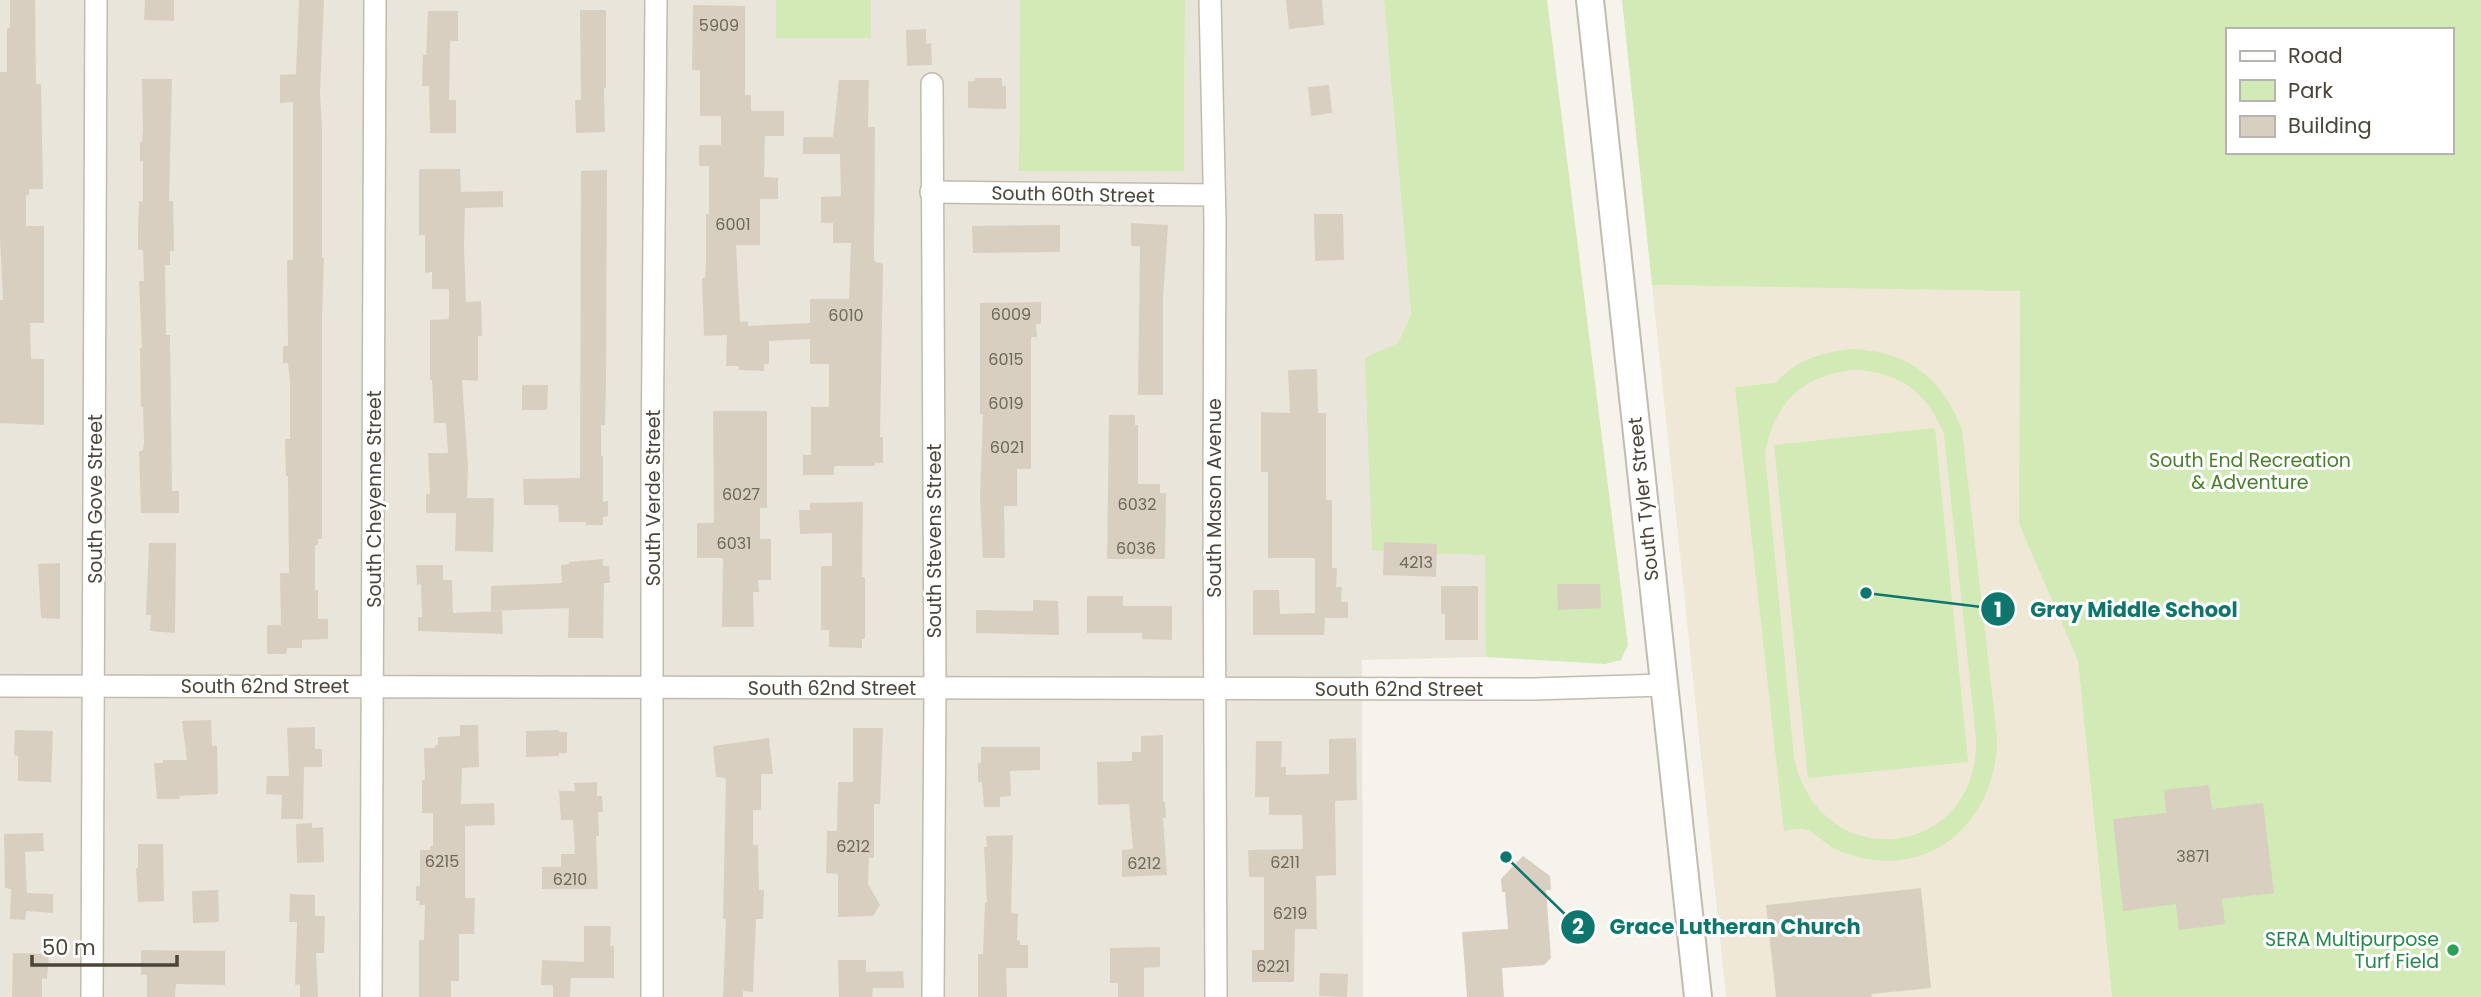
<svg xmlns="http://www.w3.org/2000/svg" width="2481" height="997" viewBox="0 0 2481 997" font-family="Poppins,sans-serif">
<rect width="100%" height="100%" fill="#f6f3ec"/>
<path fill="#eae5da" d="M0,0H776V38H871V0H1020V171H1184L1185,0H1384L1411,314L1398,343L1373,551L1486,554V657L1362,660L1363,997H0Z"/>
<path fill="#efe8d6" d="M1652,285L2020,290L2019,524L2078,661L2112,997H1726Z"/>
<g fill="#d2eab5" fill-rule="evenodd">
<rect x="776" y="0" width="95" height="38"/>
<path d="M1020,0H1185L1184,171H1019Z"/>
<path d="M1384,0H1547L1628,645L1621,660L1605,664L1486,657L1485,555L1372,551L1365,358L1398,343L1411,314Z"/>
<path d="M1622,0H2481V997H2112L2078,661L2019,524L2020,291L1652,285ZM2227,30H2451V152H2227Z"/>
<path d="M1852,349C1908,351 1943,378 1962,430L1997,737C1998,809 1945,872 1868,859C1855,857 1843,853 1832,847C1824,843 1813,831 1805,829C1799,828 1790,830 1784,831L1735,387L1776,383C1795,360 1823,352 1852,349ZM1855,370C1900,372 1927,392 1944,434L1976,738C1980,860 1820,878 1794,758L1765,454C1773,404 1803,374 1855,370Z"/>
<path d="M1935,428L1968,762L1808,778L1774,445Z"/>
</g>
<g fill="#d8cfc1">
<path d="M10,0H35L36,84H41L43,189H29V195H26V226H44V323H30L31,359H44V425L0,423V300H3L0,237V72H7V28H10Z"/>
<path d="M145,0H174V21L144,20Z"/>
<path d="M299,0H324L320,92L322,127V258H324L322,316V539H318V545H315V590H318V619H328V639L302,640V648H287L286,654H267V625H281L280,573H289L288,476H286L285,439H290V382L288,363H283V346H288L287,260H293V102L280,103V75L296,74Z"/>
<path d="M1286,0H1322L1324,25L1289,29Z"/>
<path d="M693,5L745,6V95H751V111H784V136H765L764,177L778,178V199H760V245H736L740,322L748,321V326L810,323V299H849L851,243H833V223H821V197L841,196L840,154H803V137H833L839,80H869L868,127H875L874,261L883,264L880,437H883V463H875V466H834V475H803V455H811V407H829V364H810V339L769,341V364H764V371L739,370V366H726L727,335L704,336L702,278H705L706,260V214H709V166H699V145H721V116H700V70H692Z"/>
<path d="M580,10H606V88H604L605,132L576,133L575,100H581Z"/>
<path d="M428,11H458V41H450L449,100H456V133H430L429,86H422L423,55H426Z"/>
<path d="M926,29V44L931,43L932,65L907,66L906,30Z"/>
<path d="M975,78H1002V86H1006V109L968,108V81H975Z"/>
<path d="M142,79H172L169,201H173L174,251H170V265H165L166,335H170L172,491H179V513H141L139,452L143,450L144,442L143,407H141L140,348H142L139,281H144L143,250H138V231L139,201L143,202V161H140V142H142L143,130Z"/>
<path d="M1329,85L1332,113L1311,116L1308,87Z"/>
<path d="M419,169H460L461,192L503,191V207L465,208L464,248L466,302L481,301L482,336H478V381L462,380L468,467L467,498H494L493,552L455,551L456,513H426V494H430L428,453H448L446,423H434L432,380H430V320L449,319V289H432V272L425,273V235H419Z"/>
<path d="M607,170L606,381L605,425H601V456H603V502L608,501V516L603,517V525H586V522H559L558,505H524L523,479L580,478L581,171Z"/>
<path d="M1314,214H1343L1344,260L1315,261Z"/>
<path d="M1131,223L1168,225L1163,298V395H1138L1140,246H1131Z"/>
<path d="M1045,225H1060V252L973,253L972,226Z"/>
<path d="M1041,302V324H1036L1037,337H1031V469H1017V506H1004L1005,558H983L980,497L983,414H980V303Z"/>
<path d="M1317,369L1318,413H1326V500H1332V568H1337L1336,587H1342L1341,602H1348V618H1325L1324,635H1253V590H1279L1280,614L1315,613V558H1268V472H1261V412L1290,413L1288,370Z"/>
<path d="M522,385H548L547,410H522Z"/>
<path d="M713,411H767V508H760V539H771V580H758L759,592H753L754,627H722L723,558H697V523H714Z"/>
<path d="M1109,415H1135V425H1138V484H1160V493H1166L1165,559H1107Z"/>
<path d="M863,502L862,577H865V639H862V648L829,647V630H821V566H832V533L800,534L799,510H810V503Z"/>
<path d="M1384,542L1437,544L1436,577L1383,575Z"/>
<path d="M149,543H176L175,633L150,631L151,615H146Z"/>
<path d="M603,559V566H609L610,583H604L603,638H568L569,608L491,611V586L562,583L561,565L569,564V562Z"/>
<path d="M60,563V619L41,618L38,564Z"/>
<path d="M416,565H443V580H452L453,613L502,611L503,634L418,631V617H422L421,584L417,585Z"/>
<path d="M1557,584H1600L1601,608L1558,610Z"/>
<path d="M1441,586H1478V640H1445V614H1441Z"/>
<path d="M1087,596H1123V606H1172V640L1142,639V633H1087Z"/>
<path d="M1033,600L1058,601L1059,635L976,633V610L1033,611Z"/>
<path d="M211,720L212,746H217L218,794L179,796L180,799H157L154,763H163V760H187L182,721Z"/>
<path d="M460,725H478L479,767L462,768L461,804L494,803L495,825L465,826V898H475L474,934H459V981H451V997H419V940H424L425,905H419L420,901H416V886H420V850H430V846H433V813H422V780H425L424,748H435V745H438V737L460,736Z"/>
<path d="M315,727V749H322V767H304L303,819H281L282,795L266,794L267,776H289L287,728Z"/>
<path d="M853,728H883L880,804H874V858H869L868,884L880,905L873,916L838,917V874L826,873L827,831H837L838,782H853Z"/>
<path d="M15,730L53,731L51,782L18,781V756L14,755Z"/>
<path d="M559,730V732H567V753H559V756L526,757V731Z"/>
<path d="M1163,735V802H1165L1166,818H1163L1167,875L1122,877V850L1133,849L1129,804L1098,805L1097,762L1132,761V752H1141V736Z"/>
<path d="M769,738L773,774H761V810H753V845H758L759,890H764L763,919H756L753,992L743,991V997H723L726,919H723L726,778L716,777L713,746Z"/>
<path d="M1356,738L1357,800L1335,801L1336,875L1316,876L1317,929H1295L1294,982H1252V950H1264V877H1249L1248,850L1303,849L1302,815H1269V797H1255L1256,741H1282L1281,767H1286V775L1329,774V739Z"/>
<path d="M981,747H1040V770L1010,771L1011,796L1000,797V807H984L982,782H978V763H981Z"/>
<path d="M597,782V796H602L603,812H598L599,836H596L598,889H542V867H561V854H575L573,820H561L559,791H575L574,783Z"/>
<path d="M2209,785L2212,809L2263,803L2274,893L2222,899L2225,924L2179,930L2176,904L2123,911L2113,819L2166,813L2164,790Z"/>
<path d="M312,823V828L323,827L324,862L297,863L296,824Z"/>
<path d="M43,833L44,851L25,852L27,893L53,894V913L26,911L25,920L10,919L11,889L5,888L4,834Z"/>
<path d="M1013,835L1011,913L1018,914L1017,940L1020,941V945H1028V968H1006L1007,997H978V954H983L985,902L987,903L984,847H987L986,836Z"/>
<path d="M138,844H163L164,901L138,902L136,868H138Z"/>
<path d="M1523,856L1550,876L1551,890H1546L1551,958L1544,965L1502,968L1504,997H1467L1462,932L1508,929L1505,892H1502L1501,879Z"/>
<path d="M1921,888L1931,988L1871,994L1872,997H1776L1766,905Z"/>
<path d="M218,890L219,922L193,923L192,891Z"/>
<path d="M290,894L315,895V916H325L324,953H316L318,997H300V984L295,985L297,922H289Z"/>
<path d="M584,926H611L610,946H614V978H571L570,997H553V985H541L542,960L584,962Z"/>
<path d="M1160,947V967L1144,968V997H1118V983H1110V948Z"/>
<path d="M141,950L225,951V985L176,984L175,997H147V975H141Z"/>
<path d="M13,953L49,954L47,979L42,978V997H12Z"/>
<path d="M838,960H866V972L903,971L904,988H873L872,997H839Z"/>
<path d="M1320,973L1348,974L1347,997L1319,996Z"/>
</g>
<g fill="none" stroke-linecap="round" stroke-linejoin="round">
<g stroke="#c2bbae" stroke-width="24">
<g id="minor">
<path d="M1210,0L1215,221L1214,501L1216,997"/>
<path d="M932,84L935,687L933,997"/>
<path d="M931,192L1214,195"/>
<path d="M0,686L1534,689L1663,685"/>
<path d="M92,997L96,0"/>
<path d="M371,997L375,0"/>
<path d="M652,997V469L656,0"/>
</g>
</g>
<g stroke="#c2bbae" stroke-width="30">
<path id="tertiary" d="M1590,0L1698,997"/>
</g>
<use href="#minor" stroke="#fff" stroke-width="21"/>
<use href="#tertiary" stroke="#fff" stroke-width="26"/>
</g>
<circle fill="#2e9e5b" stroke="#fff" stroke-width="2.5" cx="2453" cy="950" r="7"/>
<g text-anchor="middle" stroke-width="6" stroke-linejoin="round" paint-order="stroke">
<g font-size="16" fill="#6e675b">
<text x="719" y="31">5909</text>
<text x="733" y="230">6001</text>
<text x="1011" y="320">6009</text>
<text x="846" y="321">6010</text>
<text x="1006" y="365">6015</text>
<text x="1006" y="409">6019</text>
<text x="1007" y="453">6021</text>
<text x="741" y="500">6027</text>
<text x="1137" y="510">6032</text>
<text x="734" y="549">6031</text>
<text x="1136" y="554">6036</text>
<text x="1416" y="568">4213</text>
<text x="853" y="852">6212</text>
<text x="2193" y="862">3871</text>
<text x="442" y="867">6215</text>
<text x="1285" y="868">6211</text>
<text x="1144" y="869">6212</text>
<text x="570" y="885">6210</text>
<text x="1290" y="919">6219</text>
<text x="1273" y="972">6221</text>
</g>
<g font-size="19" fill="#4b4439" stroke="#fff">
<text transform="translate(1073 194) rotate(1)" y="7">South 60th Street</text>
<text transform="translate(653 498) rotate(-90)" y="7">South Verde Street</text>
<text transform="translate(1214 498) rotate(-90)" y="7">South Mason Avenue</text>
<text transform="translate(95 499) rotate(-90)" y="7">South Gove Street</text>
<text transform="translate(374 499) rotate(-90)" y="7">South Cheyenne Street</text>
<text transform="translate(1643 499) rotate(-96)" y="7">South Tyler Street</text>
<text transform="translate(934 541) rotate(-90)" y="7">South Stevens Street</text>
<text x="265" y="693">South 62nd Street</text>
<text x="832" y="695">South 62nd Street</text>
<text x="1399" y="696">South 62nd Street</text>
</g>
<g font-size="19" fill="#4a7f2a" stroke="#fff">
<text x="2250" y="467">South End Recreation<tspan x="2250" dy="22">&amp; Adventure</tspan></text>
</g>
<g font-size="19" fill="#27864d" stroke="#fff" text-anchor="end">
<text x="2439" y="946">SERA Multipurpose<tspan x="2439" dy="22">Turf Field</tspan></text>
</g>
</g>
<path fill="none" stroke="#0f766e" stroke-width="2.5" d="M1866 593L1998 609M1506 857L1578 927"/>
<g fill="#0f766e" stroke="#fff" stroke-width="2.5">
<circle cx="1866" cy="593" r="7"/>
<circle cx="1506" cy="857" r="7"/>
<circle cx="1998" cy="609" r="18"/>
<circle cx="1578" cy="927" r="18"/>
</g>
<g font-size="21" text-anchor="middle" font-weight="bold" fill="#fff">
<text x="1998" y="617">1</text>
<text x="1578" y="934">2</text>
</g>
<g font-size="21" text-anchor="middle" font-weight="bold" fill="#0f766e" stroke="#fff" stroke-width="6" stroke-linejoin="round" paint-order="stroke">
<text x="2134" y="617">Gray Middle School</text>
<text x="1735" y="934">Grace Lutheran Church</text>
</g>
<rect x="2226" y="28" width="228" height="126" fill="#ffffff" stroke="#b7b4b0" stroke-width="2"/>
<rect x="2240" y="51" width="35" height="10" fill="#ffffff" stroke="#b7b4b0" stroke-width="2"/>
<text x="2288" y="63" font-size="21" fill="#4b4439">Road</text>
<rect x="2240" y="80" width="35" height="21" fill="#d2eab5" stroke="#b7b4b0" stroke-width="2"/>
<text x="2288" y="98" font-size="21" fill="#4b4439">Park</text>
<rect x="2240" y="116" width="35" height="21" fill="#d8cfc1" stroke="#b7b4b0" stroke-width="2"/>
<text x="2288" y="133" font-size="21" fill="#4b4439">Building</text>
<path d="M32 955v10h145v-10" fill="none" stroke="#4b4439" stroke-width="3.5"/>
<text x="42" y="955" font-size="21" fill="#4b4439" stroke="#ffffff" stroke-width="5" paint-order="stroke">50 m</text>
</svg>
